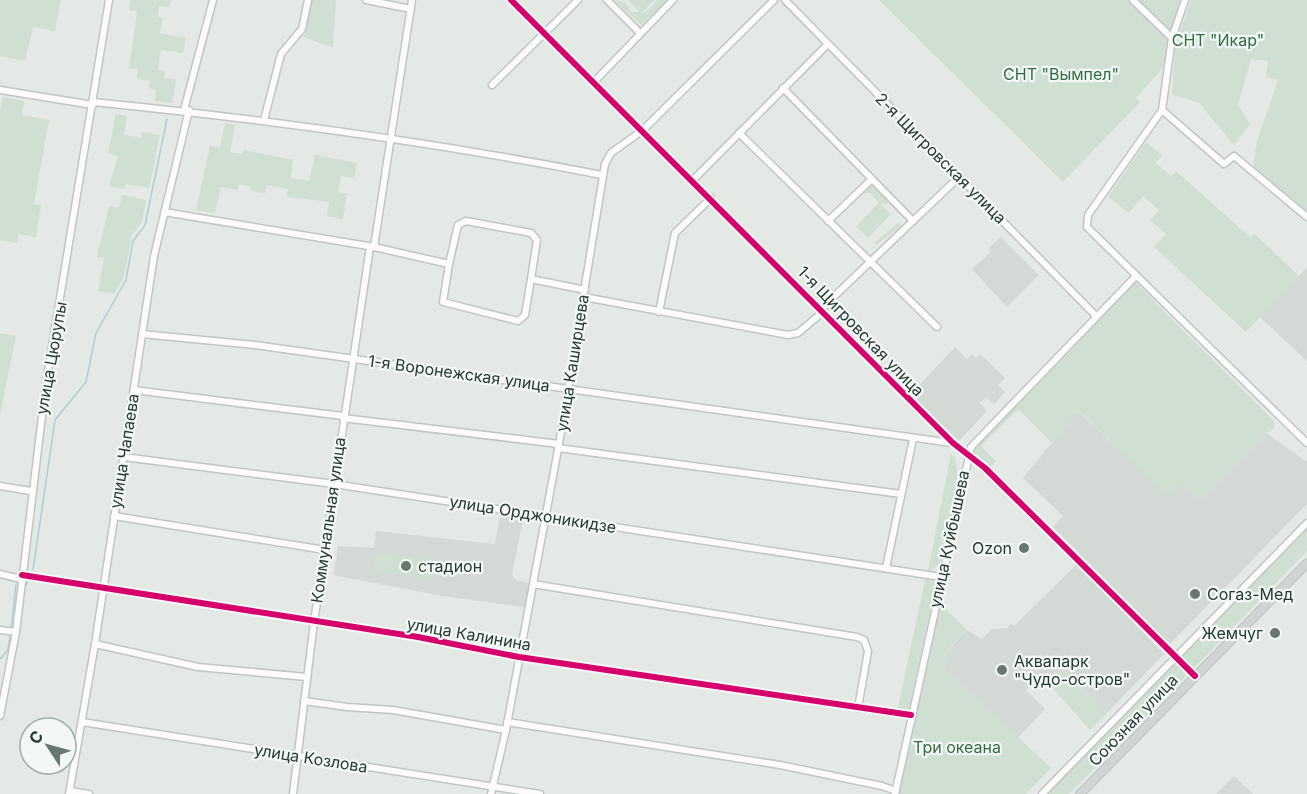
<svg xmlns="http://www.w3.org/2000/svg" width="1307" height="794" viewBox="0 0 1307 794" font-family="Inter,sans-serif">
<rect width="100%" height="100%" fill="#e4e9e6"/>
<g fill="#d3dad6">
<path d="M1001,237L1039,275L1007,307L972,269L991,252L989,248Z"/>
<path d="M1307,267V361L1260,317Z"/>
<path d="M955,347L967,359L972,354L976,358L980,354L1005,378L998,385L1005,392L994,404L986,397L980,403L987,411L959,441L911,394Z"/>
<path d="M1078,411L1167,494L1179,482L1201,499L1266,433L1307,462V504L1170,644L1053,527L1063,516L1023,478Z"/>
<path d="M501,510L524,514L512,575L516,580L530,583L525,607L442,596L333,575L338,546L374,548L376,531L495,544Z"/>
<path d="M1077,564L1164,654L1107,713L1062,669L1049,684L1040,675L1026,690L1045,709L1018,738L944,669L947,652L967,630L982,639L992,629L1007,628L1011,624L1014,626Z"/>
<path d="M1234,776L1253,794H1216Z"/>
</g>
<g fill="#cfe0d3">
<path d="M0,0H61L55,31L33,27L25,61L0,56Z"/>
<path d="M130,0H171L170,7L159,6L158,17L163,18L160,33L186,38L183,53L161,50L158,70L165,71L164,78L176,80L172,103L155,101L156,90L149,88L150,81L137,79L138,69L129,68L137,12L129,10Z"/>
<path d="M312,0H336L333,48L304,37Z"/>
<path d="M614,0L625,2L631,12H639L628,0H654L641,14L650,9L657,0H668L641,25Z"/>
<path d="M879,0H1182L1163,68L1136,98L1140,102L1063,182Z"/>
<path d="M1191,0H1307V218L1253,168L1257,141L1278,80L1266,77L1268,61L1251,59L1238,105L1250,124L1234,145L1199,103L1172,94L1175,48Z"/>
<path d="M3,97L24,101L22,115L49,120L34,204L41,205L36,237L19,234L17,243L0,240V110Z"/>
<path d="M116,114L127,116L124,135L141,138L142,132L160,135L149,188L125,184L124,189L109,186L118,156L108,153Z"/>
<path d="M225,123L235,125L230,152L242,154L244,150L293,160L291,178L309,181L315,155L357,163L354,178L341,176L338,192L347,193L343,219L327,216L329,202L287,197L288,189L267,185L265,193L250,191L251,187L239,184L237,190L221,187L215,213L196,210L210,146L220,147Z"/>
<path d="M1146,142L1162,155L1156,163L1171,176L1176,171L1251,238L1254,233L1299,276L1246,332L1154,247L1166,234L1150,220L1159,210L1143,196L1129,213L1108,197Z"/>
<path d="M870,182L890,199L887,204L880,203L891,214L868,238L856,226L879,203L870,193H864L862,190Z"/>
<path d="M122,195L146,200L142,222L132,235L124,277L114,294L98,291L104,258L97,257L109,206L119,208Z"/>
<path d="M898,223L901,224L900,227L876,245L874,243Z"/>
<path d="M1134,281L1274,421V429L1266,433L1201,499L1179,482L1167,495L1079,411L1052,443L1018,409L981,446L996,461L989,468L974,455V446Z"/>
<path d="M0,333L16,336L0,415Z"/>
<path d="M951,453C968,470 945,542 940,565L928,571Z"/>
<path d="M1307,527V551L1195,667L1187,664L1181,656Z"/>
<path d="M386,553L431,560L437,565L438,572L430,579L379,572L375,567V558Z"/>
<path d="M926,576L933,579L936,584L909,708L904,712H897Z"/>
<path d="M940,604L967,630L947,651L944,669L1051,768L1026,794H898Z"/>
<path d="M1175,663L1186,672L1184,678L1069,794H1047Z"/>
<path d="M1061,669L1107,713L1090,730L1049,684Z"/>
</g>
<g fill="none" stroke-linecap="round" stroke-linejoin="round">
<g stroke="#aad0d2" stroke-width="1.5">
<path d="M33,570L55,420L86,382L96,333L126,280L133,241L145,225L167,119"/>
<path d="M25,587L28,582"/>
<path d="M11,628L16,585"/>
<path d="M0,659L8,650L10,636"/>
</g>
<g stroke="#c1c6c3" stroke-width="9">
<g id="minor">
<path d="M366,0L411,9"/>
<path d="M511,0L953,443L985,468L1195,676"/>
<path d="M607,0L639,32"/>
<path d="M785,0L1096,316"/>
<path d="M1133,0L1172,38"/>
<path d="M1185,0L1172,38L1162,110L1088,215L1087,227L1307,443"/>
<path d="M594,82L673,0"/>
<path d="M492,85L578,0"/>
<path d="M783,88L913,221"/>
<path d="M0,90L93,105"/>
<path d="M93,102C263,119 433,142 602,175"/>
<path d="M184,110L213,0"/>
<path d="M1162,110L1224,164L1234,156L1307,217"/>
<path d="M264,120L281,54L302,29L308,0"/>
<path d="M739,133L937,327"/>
<path d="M693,180L828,44"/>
<path d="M164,212L374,247L449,264L458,225L466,221L531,233L537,240L531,279"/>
<path d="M828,221L872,179"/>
<path d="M374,247L412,0"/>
<path d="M449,264L443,302L518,321L525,315L531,279L585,290"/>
<path d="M584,297L788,335L798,333L824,311"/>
<path d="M821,309L960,176"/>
<path d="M659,312L675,233L711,198"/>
<path d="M142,334L255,345L952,443"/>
<path d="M134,390L343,416"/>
<path d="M343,418L559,444"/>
<path d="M558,448L901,494"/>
<path d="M124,457L334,484L941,577"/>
<path d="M0,486L31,491"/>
<path d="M114,516L325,550"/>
<path d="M886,568L913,439"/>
<path d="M0,574L21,579"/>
<path d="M22,575L418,637L519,657L911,715"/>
<path d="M533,584L857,637L864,640L868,651L858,708"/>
<path d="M0,630L16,632"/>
<path d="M95,644L198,667L307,677"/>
<path d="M304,701L347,707L393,710L506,730"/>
<path d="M0,716L16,632L46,383L109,0"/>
<path d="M82,722L540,794"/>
<path d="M507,722L780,765L882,786L896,791"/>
<path d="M70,791L89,794"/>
<path d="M69,794L95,644L154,256L189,110"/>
<path d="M293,794L314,622L370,247"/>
<path d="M491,794L506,730L559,444L605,164L611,153L643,130L774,0"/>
<path d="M895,794L971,447L1136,276"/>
<path d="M1042,794L1307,523"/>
</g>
</g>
<g stroke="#bdc4c2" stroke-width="10">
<path id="major" d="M1080,794L1307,563"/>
</g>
<use href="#minor" stroke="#fbfcfb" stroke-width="6"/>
<use href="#major" stroke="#ced5d2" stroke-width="8"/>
<g stroke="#f3f8f5" stroke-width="10">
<g id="cycleway">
<path d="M511,0L953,443L985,468L1195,676"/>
<path d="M22,575L418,637L519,657L911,715"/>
</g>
</g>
<use href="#cycleway" stroke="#d6006c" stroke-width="6"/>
</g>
<g fill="#677771" stroke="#f3f8f5" stroke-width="2">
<circle cx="1024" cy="548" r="6"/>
<circle cx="406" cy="566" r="6"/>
<circle cx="1195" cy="594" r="6"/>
<circle cx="1275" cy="633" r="6"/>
<circle cx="1002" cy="670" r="6"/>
</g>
<g text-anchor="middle" stroke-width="4.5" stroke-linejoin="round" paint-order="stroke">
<g font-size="16" fill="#336c44" stroke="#f3f8f5">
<text x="1218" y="46">СНТ "Икар"</text>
<text x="1061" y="80">СНТ "Вымпел"</text>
<text x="957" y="753">Три океана</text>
</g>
<g font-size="16" fill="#243a32" stroke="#f3f8f5">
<text transform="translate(941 158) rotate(45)" y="6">2-я Щигровская улица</text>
<text transform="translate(861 331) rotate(46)" y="6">1-я Щигровская улица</text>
<text transform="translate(51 358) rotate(-80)" y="6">улица Цюрупы</text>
<text transform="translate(572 363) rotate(-81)" y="6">улица Каширцева</text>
<text transform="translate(459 373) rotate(8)" y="6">1-я Воронежская улица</text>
<text transform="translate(124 451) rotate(-81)" y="6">улица Чапаева</text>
<text transform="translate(533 514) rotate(9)" y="6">улица Орджоникидзе</text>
<text transform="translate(328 520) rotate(-82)" y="6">Коммунальная улица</text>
<text transform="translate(949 539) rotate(-78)" y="6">улица Куйбышева</text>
<text transform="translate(469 634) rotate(10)" y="6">улица Калинина</text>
<text transform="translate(1133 720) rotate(-46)" y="6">Союзная улица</text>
<text transform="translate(311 758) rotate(9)" y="6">улица Козлова</text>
</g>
<g font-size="16" fill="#243a32" stroke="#f3f8f5" text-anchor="start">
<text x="1012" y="554" text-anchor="end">Ozon</text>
<text x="418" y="572">стадион</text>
<text x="1207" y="600">Согаз-Мед</text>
<text x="1263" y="639" text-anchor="end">Жемчуг</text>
<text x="1014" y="667">Аквапарк<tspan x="1014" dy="18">"Чудо-остров"</tspan></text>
</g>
</g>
<g transform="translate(48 746) rotate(306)"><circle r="28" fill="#f3f8f5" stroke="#a0aca7" stroke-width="1.5"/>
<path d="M0-4.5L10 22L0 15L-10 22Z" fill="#677771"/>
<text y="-9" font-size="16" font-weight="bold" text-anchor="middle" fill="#243a32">С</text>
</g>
</svg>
